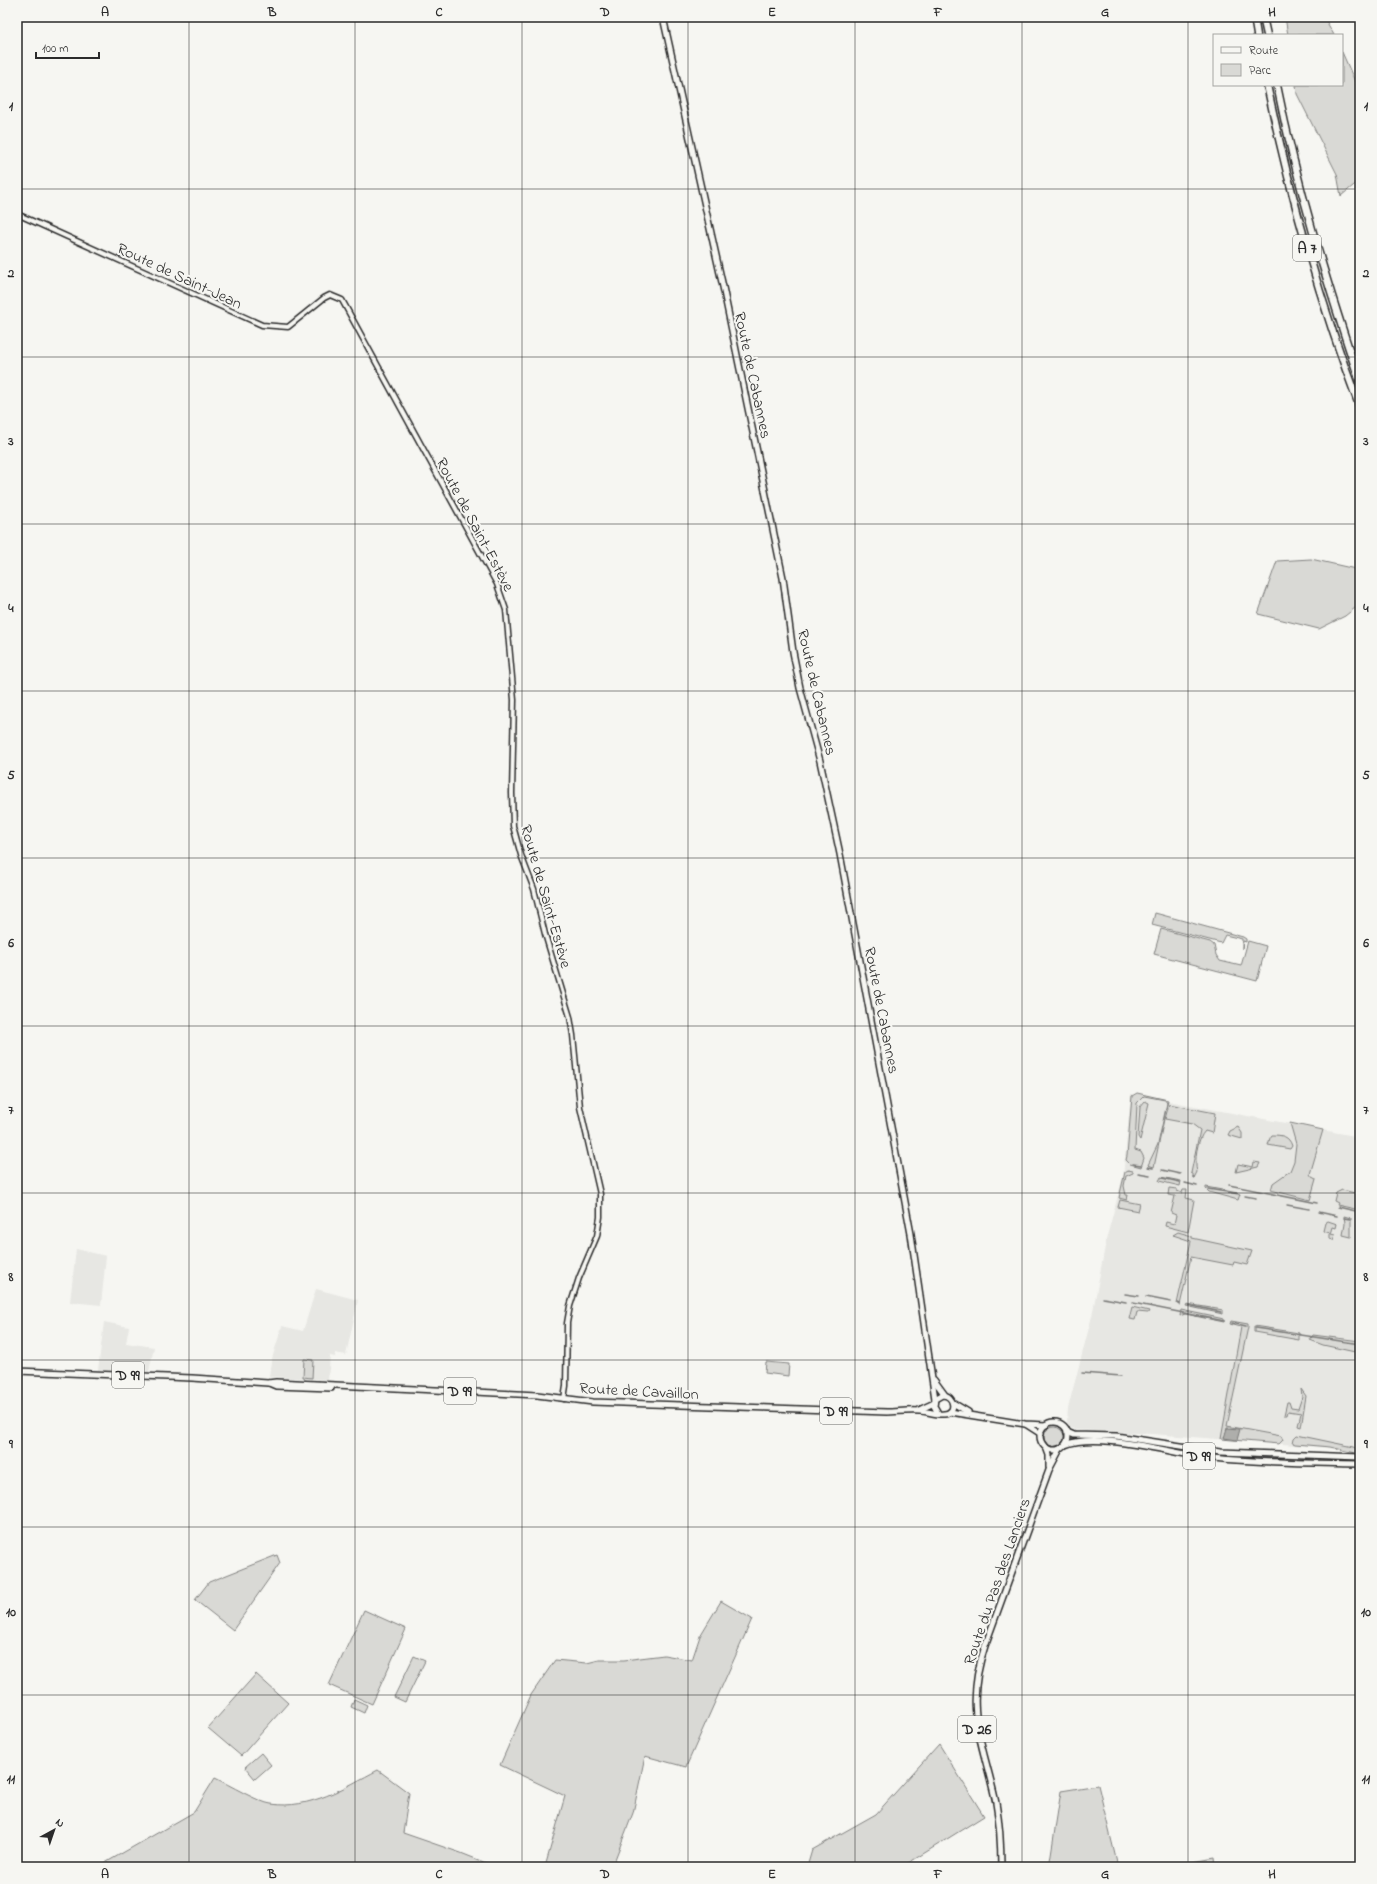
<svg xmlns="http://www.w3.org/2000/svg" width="1377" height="1884" viewBox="0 0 1377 1884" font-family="'Indie Flower',sans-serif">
<rect width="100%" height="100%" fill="#f6f6f2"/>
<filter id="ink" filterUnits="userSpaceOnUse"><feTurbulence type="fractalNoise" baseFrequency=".025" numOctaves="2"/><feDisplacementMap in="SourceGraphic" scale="8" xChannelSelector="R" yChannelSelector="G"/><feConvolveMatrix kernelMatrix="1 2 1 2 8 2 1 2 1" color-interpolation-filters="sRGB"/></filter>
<g filter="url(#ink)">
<g fill="#e7e7e3">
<path d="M1131,1094L1360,1137V1450L1152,1434L1075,1430L1068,1426L1067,1421L1068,1408L1092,1316L1107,1236L1123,1177Z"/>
<path d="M76,1249L106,1256L101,1305L70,1302Z"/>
<path d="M316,1289L358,1300L346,1355L335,1353V1357L330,1356L328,1380L269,1377L271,1362L282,1326L303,1331Z"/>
<path d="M104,1322L129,1327L126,1343L154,1347L149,1372L98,1370Z"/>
</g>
<g fill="#d9d9d5" stroke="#828280">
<path d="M1285,17H1324L1334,35H1288Z"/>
<path d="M1342,52L1360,93V180L1341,196L1337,174L1297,94L1296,85H1342Z"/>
<path d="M1311,559L1360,570V604L1345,616L1319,629L1258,614L1277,561Z"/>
<path d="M1155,913L1243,937L1246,939V942L1243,941L1242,949V939L1225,935L1221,943L1152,925Z"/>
<path d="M1161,929L1210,942L1214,945L1216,955L1220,961L1241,966L1248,941L1266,946L1257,981L1154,954Z"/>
<path d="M1137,1093L1168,1100L1154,1167L1148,1165L1158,1144L1167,1103L1165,1100L1144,1096L1137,1103L1135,1150L1141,1152L1144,1158L1141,1167L1130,1164L1126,1160L1127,1156L1132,1096Z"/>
<path d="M1145,1101L1149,1103L1140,1140L1138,1137L1140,1107Z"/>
<path d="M1169,1104L1215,1113L1212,1133L1205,1131C1197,1139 1194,1161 1197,1172L1194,1178H1193V1174L1191,1173L1200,1130L1192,1124L1165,1119Z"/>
<path d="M1290,1123L1323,1130L1310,1174L1312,1177L1316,1179L1310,1200L1271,1190L1273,1183L1290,1171L1294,1161L1296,1144Z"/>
<path d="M1238,1127L1242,1133V1139L1228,1135L1230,1131Z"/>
<path d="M1272,1135C1282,1135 1289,1136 1292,1146L1290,1149L1268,1145L1270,1138Z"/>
<path d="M1254,1162L1260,1163L1258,1167L1236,1172L1238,1164L1253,1167Z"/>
<path d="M1128,1170L1133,1171V1173L1126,1176L1124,1186L1126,1195H1128L1127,1200L1119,1198L1125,1172Z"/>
<path d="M1161,1177L1181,1181L1180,1186L1159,1181Z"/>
<path d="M1206,1187L1238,1193L1240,1194L1238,1200L1209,1192L1206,1189Z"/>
<path d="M1169,1188L1177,1189V1191L1182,1193L1183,1190H1187L1186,1198L1194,1200L1188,1232L1165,1226L1166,1222L1174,1224L1176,1215L1171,1213L1175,1196L1168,1195Z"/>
<path d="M1342,1190L1360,1194V1210L1337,1205L1338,1203L1334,1201L1336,1193Z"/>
<path d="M1120,1200L1140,1204L1138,1211L1118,1207Z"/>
<path d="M1344,1216L1351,1218V1237L1343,1235L1345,1223Z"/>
<path d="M1328,1221L1337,1224L1336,1228L1333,1227L1331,1234L1335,1235L1333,1240L1330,1239V1233L1323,1231L1325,1223Z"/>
<path d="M1178,1232L1192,1236V1238L1252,1251L1247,1265L1234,1262L1233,1265L1191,1257L1180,1305L1177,1304L1191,1241L1173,1235Z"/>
<path d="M1187,1304L1223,1310V1314L1186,1306Z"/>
<path d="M1132,1307L1149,1311L1148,1313L1137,1312L1135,1320L1129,1319Z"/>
<path d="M1181,1310L1224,1319V1322L1185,1314L1180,1316Z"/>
<path d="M1231,1321L1248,1324V1327L1227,1426L1281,1436L1283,1440L1279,1444L1221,1439L1241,1327L1230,1324Z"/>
<path d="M1254,1326L1299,1333V1340L1254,1332Z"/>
<path d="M1313,1335L1360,1341V1348L1355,1347V1352L1323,1345L1310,1340Z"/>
<path d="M304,1359L313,1360L312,1378L303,1377Z"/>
<path d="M766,1362L789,1364L788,1376L765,1373Z"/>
<path d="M1301,1389L1306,1396L1301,1427L1298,1426L1301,1413L1288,1411L1287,1415H1284L1287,1402H1289L1291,1408L1298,1409L1302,1397Z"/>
<circle cx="1054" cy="1437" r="10"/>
<path d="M1297,1435L1354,1447L1360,1449V1454L1330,1447L1295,1444L1293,1443L1294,1438Z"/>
<path d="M277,1555L280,1563L233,1630L195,1600L209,1582Z"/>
<path d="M721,1601L752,1619L686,1767L645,1756L633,1813L612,1867H545L565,1796L500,1765L531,1695L555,1660L587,1663L599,1660H624L664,1655L692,1660L700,1636Z"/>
<path d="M364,1610L406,1629L372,1704L329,1685Z"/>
<path d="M414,1656L425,1661L405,1702L394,1697Z"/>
<path d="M256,1674L288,1703L241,1756L208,1728Z"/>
<path d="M354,1699L367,1705L364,1713L351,1707Z"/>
<path d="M939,1744L984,1816L902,1867H807L812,1850L876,1814Z"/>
<path d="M261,1753L271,1765L255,1779L245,1767Z"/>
<path d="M378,1770L409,1793L403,1833L461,1853L496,1867H98L194,1812L215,1778C228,1784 260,1803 271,1804C310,1810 345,1787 378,1770Z"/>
<path d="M1098,1785L1118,1867H1049L1061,1791Z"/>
<path d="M1214,1858L1215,1867H1164Z"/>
</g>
<path fill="#aeaeab" stroke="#7a7a78" d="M1227,1428L1240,1429L1237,1440L1224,1438Z"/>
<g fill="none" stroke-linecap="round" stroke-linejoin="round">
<g stroke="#7a7a78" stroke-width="1.5">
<path d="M1133,1164L1141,1165"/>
<path d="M1148,1167L1153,1168"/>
<path d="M1162,1170L1180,1174"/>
<path d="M1138,1173L1150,1175"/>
<path d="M1193,1177H1194"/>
<path d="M1162,1178L1180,1182"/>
<path d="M1185,1183L1197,1186"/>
<path d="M1229,1185L1317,1203"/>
<path d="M1208,1189L1239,1194"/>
<path d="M1245,1196L1256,1198"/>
<path d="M1287,1205L1309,1209"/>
<path d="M1338,1207L1360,1212"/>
<path d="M1319,1212L1337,1216"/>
<path d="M1344,1218L1350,1219"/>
<path d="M1125,1294L1139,1296"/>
<path d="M1146,1297L1171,1302"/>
<path d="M1103,1298L1126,1302"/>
<path d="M1133,1303L1224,1321"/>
<path d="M1178,1303L1180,1304"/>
<path d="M1188,1305L1221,1312"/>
<path d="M1232,1323L1246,1326"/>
<path d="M1255,1328L1360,1344"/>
<path d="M1082,1373L1121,1376"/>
</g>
<g stroke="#2b2b2b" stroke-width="7">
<path id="minor" d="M17,214L262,325L288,327L324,298L330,295L342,300L497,584L506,610L514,700L512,793L513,826L521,855L534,889L545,934L570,1017L573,1035L580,1107L600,1194V1217L597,1236L579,1278L570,1306L567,1323L566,1386L564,1399"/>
</g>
<g stroke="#2b2b2b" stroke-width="8">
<g id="major">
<path d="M663,17L723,287L783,578L793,652L800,688L820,761L840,854L911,1234L935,1399"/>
<path d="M17,1371L192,1378L268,1383L276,1382L537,1395L593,1402L887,1412C897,1412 908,1410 919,1411C927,1411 936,1415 944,1414C957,1414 955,1395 942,1395L935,1399L934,1406L938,1413"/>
<path d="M934,1380L945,1395"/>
<path d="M269,1383L276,1386L331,1388"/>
<path d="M953,1403L968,1412"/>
<path d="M919,1410L934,1403"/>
<path d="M950,1412L1025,1424L1046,1425"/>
<circle cx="1054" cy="1436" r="14"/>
<path d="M1027,1425L1041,1434"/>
<path d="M1067,1432L1074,1435L1116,1436L1220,1452L1360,1457"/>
<path d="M1065,1445C1099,1431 1173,1454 1212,1458C1261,1463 1311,1463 1360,1464"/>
<path d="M1046,1447L1049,1455V1467"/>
<path d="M1001,1867C1001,1846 1000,1825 996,1803C983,1741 963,1711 985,1646L1049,1470L1060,1449"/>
</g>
</g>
<g stroke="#2b2b2b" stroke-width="9">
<g id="highway">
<path d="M1254,17L1257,35"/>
<path d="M1263,17L1267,35"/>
<path d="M1267,85C1290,195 1320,303 1360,408"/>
<path d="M1277,85C1297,186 1327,284 1360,382"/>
</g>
</g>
<use href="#minor" stroke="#f6f6f2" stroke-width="4"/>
<use href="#major" stroke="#f6f6f2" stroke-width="5"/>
<use href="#highway" stroke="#f6f6f2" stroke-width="6"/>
</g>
</g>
<path fill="none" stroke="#2b2b2b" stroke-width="1" stroke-opacity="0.55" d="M189,17V1867M355,17V1867M522,17V1867M688,17V1867M855,17V1867M1022,17V1867M1188,17V1867M17,189H1360M17,357H1360M17,524H1360M17,691H1360M17,858H1360M17,1026H1360M17,1193H1360M17,1360H1360M17,1527H1360M17,1695H1360"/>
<g text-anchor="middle" stroke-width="4" stroke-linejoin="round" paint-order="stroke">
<g fill="#f6f6f2" stroke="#686867" stroke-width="1">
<rect x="1293" y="235" width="28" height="26" rx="3"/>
<rect x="112" y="1362" width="32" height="26" rx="3"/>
<rect x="444" y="1378" width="32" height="26" rx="3"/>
<rect x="820" y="1398" width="32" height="26" rx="3"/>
<rect x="1183" y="1443" width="32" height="26" rx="3"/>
<rect x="958" y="1716" width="38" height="26" rx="3"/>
</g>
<g font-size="15" font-weight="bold" fill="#2b2b2b">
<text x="1307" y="253">A 7</text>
<text x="128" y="1380">D 99</text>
<text x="460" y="1396">D 99</text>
<text x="836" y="1416">D 99</text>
<text x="1199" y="1461">D 99</text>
<text x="977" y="1734">D 26</text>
</g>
<g font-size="16" fill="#2b2b2b" stroke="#f6f6f2">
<text transform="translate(180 275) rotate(25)" y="6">Route de Saint-Jean</text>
<text transform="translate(754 375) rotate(78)" y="6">Route de Cabannes</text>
<text transform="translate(476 524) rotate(62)" y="6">Route de Saint-Estève</text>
<text transform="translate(818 692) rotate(77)" y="6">Route de Cabannes</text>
<text transform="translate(547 896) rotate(74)" y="6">Route de Saint-Estève</text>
<text transform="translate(883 1010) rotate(79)" y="6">Route de Cabannes</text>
<text transform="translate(639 1390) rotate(3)" y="6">Route de Cavaillon</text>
<text transform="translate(996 1581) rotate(-71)" y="6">Route du Pas des Lanciers</text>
</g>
</g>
<rect width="1377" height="1884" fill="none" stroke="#f6f6f2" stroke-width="44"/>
<rect x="1213" y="34" width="130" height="52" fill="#f6f6f2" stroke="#a5a5a2"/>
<rect x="1221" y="47" width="20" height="6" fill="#f6f6f2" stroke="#a5a5a2"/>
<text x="1249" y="54" font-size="12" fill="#2b2b2b">Route</text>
<rect x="1221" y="64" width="20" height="12" fill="#d9d9d5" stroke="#a5a5a2"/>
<text x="1249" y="74" font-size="12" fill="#2b2b2b">Parc</text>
<g transform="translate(54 1830) rotate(40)" stroke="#f6f6f2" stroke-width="3" paint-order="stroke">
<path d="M0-3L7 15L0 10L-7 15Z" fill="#2b2b2b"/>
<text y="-6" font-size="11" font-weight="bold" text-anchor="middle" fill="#2b2b2b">N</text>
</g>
<path d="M36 52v6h63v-6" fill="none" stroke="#2b2b2b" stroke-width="2"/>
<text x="42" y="52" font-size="12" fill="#2b2b2b" stroke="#f6f6f2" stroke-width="3" paint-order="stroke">100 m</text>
<rect x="22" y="22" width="1333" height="1840" fill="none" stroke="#2b2b2b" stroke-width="1.5"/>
<g font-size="13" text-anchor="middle" font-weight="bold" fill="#2b2b2b">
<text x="105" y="16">A</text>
<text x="272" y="16">B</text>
<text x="439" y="16">C</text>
<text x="605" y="16">D</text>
<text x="772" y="16">E</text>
<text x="938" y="16">F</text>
<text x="1105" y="16">G</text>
<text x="1272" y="16">H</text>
<text x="11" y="110">1</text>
<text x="1366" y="110">1</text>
<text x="11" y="277">2</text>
<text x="1366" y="277">2</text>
<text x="11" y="445">3</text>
<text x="1366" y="445">3</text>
<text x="11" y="612">4</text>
<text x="1366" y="612">4</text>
<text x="11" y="779">5</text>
<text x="1366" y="779">5</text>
<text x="11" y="947">6</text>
<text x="1366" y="947">6</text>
<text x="11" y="1114">7</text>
<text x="1366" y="1114">7</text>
<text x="11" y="1281">8</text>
<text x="1366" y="1281">8</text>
<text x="11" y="1448">9</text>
<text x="1366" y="1448">9</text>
<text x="11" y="1616">10</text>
<text x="1366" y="1616">10</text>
<text x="11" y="1783">11</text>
<text x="1366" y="1783">11</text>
<text x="105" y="1878">A</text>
<text x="272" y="1878">B</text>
<text x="439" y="1878">C</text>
<text x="605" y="1878">D</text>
<text x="772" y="1878">E</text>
<text x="938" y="1878">F</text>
<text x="1105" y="1878">G</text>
<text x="1272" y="1878">H</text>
</g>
</svg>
